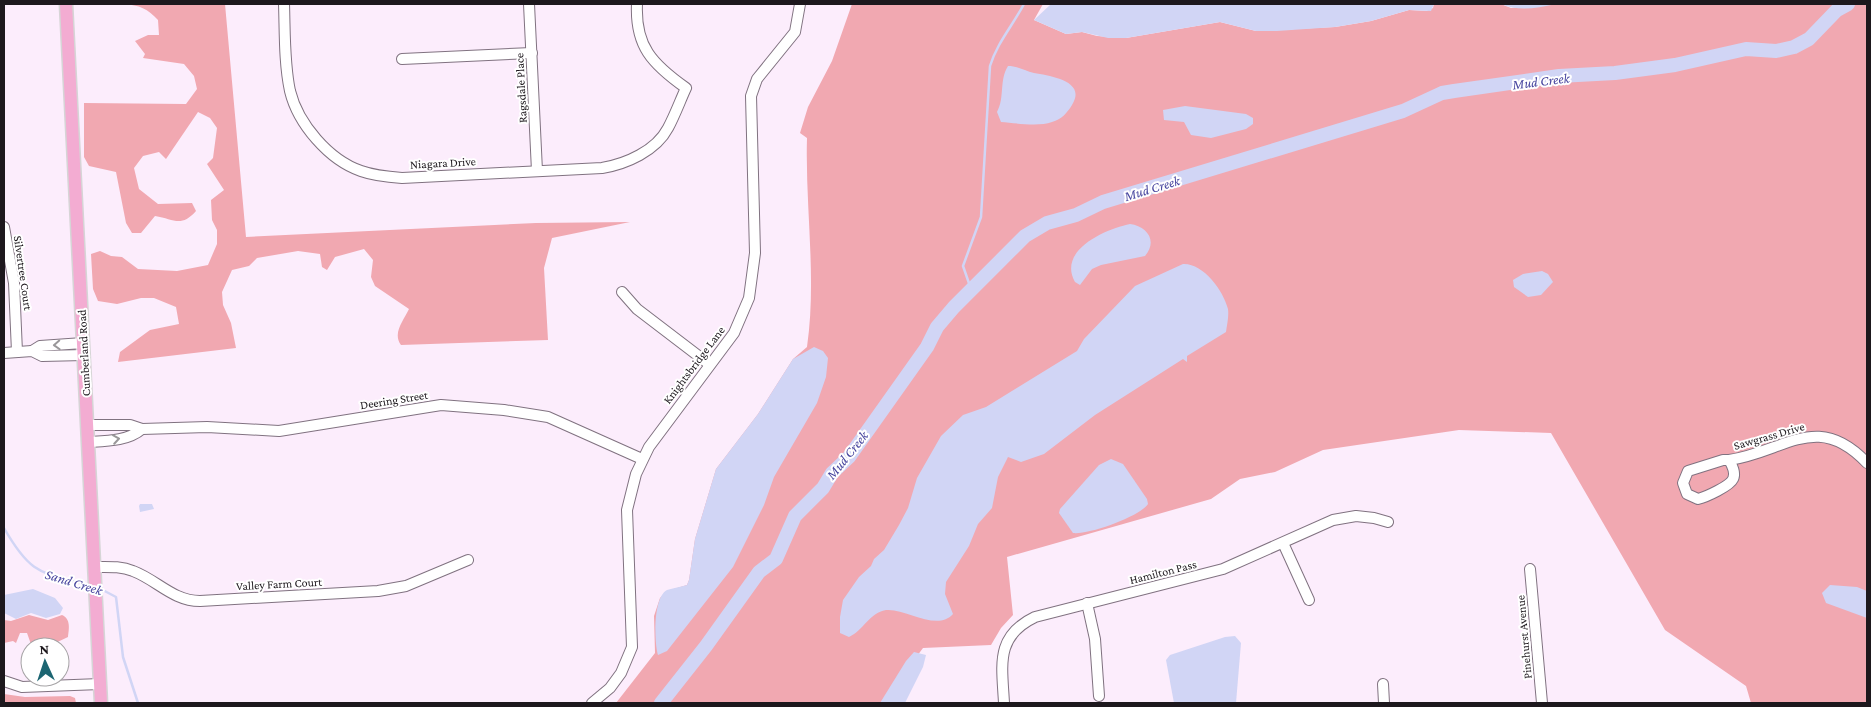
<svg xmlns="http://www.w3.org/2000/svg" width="1871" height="707" viewBox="0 0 1871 707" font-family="'Crimson Pro',serif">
<rect width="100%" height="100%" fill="#fcedfc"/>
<g fill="#f1a8b1">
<path d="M124,4H225L246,237L536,223L630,222L552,238L544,268L548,340L401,345C392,333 404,320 409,309L375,286L371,277L373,260L364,249L335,257L327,270L322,267L320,254L298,251L257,258L249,266L232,270L222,292L223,305L231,323L236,348L118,362L120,352L150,330L179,324L176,307L154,298H141L117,304L98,301L93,289L91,254L100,251L111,256L122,257L138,269L177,271L208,265L217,244V230L212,220L211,200L224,190L207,164L213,158L217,128L210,118L198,112L166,159L159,152L143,156L134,168L139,189L158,204L192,203L196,211C181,228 174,219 155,216L141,233H132L126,223L116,172L89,166L84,157V103L186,104L197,89L194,76L184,64L143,58L145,54L135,41L148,35H159L158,20C148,9 139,5 124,4Z"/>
<path d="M852,4H1043L1034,20L1066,34L1082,32L1097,36L1126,38L1220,22L1256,31L1335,27L1371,21L1409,10L1427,11L1433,8L1434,4H1501L1511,8L1556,4H1867V703H1751L1746,686L1665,630L1551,433L1459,430L1323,450L1275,472L1240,479L1211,499L1007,557L1013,615L1001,628L991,645L923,648L882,703H616L655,653L654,616L660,598L667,591L687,585L689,580L695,539L716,469L758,414L793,359L807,347C817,278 805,208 807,138L800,133L808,107L832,61Z"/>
<path d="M29,615L48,620L62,615C71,619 69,629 68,637L47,647H32L27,633H20L16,643L13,641L4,643V620L11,621Z"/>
<path d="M4,694L25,697L70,696L75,698L76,703H4Z"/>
</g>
<g fill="#d1d5f5">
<path d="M1051,4H1434L1431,11L1409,10L1371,21L1335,27L1277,31H1256L1220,22L1126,38H1108L1082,32L1066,34L1034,20Z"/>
<path d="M1501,4H1556C1536,8 1520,12 1501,4Z"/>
<path d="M1008,66C1018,66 1025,71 1034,73C1051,76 1087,81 1072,105C1067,113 1062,119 1052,122C1038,127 1016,123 1001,122L997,112C1005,98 999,80 1008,66Z"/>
<path d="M1185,106L1246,114L1253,118V124L1246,129L1211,138L1191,135L1184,122L1164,120L1163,110Z"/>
<path d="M1130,224C1147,226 1158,241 1145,256L1101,265L1092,269L1080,285L1075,282C1057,250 1106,229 1130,224Z"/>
<path d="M1183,264C1203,263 1223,290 1228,309C1229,317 1227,324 1226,332L1187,356V362L1183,359L1095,415L1044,454L1021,462L1008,457L998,477L992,508L978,524L969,546L946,582L945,594L953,614C937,632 906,608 886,610C869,613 864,630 849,637L840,633V617L843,600L859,577L871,566L874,559L884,550L899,525L908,508L917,478L941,436L963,415L986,407L1077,351L1084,339L1135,286Z"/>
<path d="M1542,271L1548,274L1553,282L1541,295L1528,297L1514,287L1513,280L1523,274Z"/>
<path d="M814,347L823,351L828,358L826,377L817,403L774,477L764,505L733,567L667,651L658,655C654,642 653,597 667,590C673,588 681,587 687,585L689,580L695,539L716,469L758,414L793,359Z"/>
<path d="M1111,459L1123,464L1147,499L1148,504C1139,517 1088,535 1073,533L1059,513L1060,509L1099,465Z"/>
<path d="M140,504H152L154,509L140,512L139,506Z"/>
<path d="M1830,585L1857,587L1867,591V618L1826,603L1822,593Z"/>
<path d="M33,589L55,598L63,608L60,614L46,618L31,613L16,619L4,613V595Z"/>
<path d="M1235,636L1241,643L1236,703H1174L1166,660L1170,655L1225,637Z"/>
<path d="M914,652L926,655L923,667L905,703H880L906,661Z"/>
</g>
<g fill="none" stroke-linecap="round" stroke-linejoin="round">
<g stroke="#d1d5f5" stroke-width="2.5">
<path d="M971,289L963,266L981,217L990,66C997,43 1013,25 1024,4"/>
<path d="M4,528C32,577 42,572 91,586"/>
<path d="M99,588L116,597L123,657L138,703"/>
</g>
<path stroke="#d1d5f5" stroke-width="14" d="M661,703L706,646L759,572L776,559L795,516L823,488L832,473L849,457L927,347L937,327L954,307L1025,236L1047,223L1076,215L1103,202L1403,111L1442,93L1454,91L1559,76L1615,73L1675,65L1746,49L1776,51L1794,47L1809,39L1837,10L1848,4"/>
<g stroke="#807280" stroke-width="12">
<g id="minor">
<path d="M284,4C285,32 284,63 290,91C298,124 329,160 361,171C375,176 388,177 402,178L602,168C626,164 656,151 668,128C675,115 680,101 686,88C652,64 635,46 637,4"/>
<path d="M529,4L537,171"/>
<path d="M402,59L532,53"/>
<path d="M4,227L14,283L17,352"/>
<path d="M622,292L637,309L709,364"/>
<path d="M32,351L40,346L83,343"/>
<path d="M4,353L32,351L42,356L84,355"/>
<path d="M88,425H130L142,429L207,427L279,431L441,405L504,410L548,417L642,459"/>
<path d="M89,442C107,441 128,441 142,429"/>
<path d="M1723,460H1729C1732,465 1736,473 1733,479C1730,486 1706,497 1698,499L1687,494L1683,483L1688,471Z"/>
<path d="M1729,460C1785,452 1817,410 1867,463"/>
<path d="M1283,543L1309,600"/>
<path d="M94,567C108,567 121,566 133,571C157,580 173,601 200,601L378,591L406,586L468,560"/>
<path d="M1530,569L1542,703"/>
<path d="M1087,603L1095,639L1099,696"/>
<path d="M4,681L22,687L100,684"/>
<path d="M1383,684L1384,703"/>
<path d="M592,703L610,688L621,673L632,647L627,510L636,474L649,447L734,333L749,298L755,253L751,96L757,79L795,32L800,4"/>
<path d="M1004,703C1002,665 995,636 1035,617L1223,569L1333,520L1356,516L1374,518L1388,522"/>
</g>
</g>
<g stroke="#d6d5d6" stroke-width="15">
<path id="major" d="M66,4L101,703"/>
</g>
<use href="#minor" stroke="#fff" stroke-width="10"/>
<use href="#major" stroke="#f3acd2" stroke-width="12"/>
</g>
<defs><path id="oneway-chevron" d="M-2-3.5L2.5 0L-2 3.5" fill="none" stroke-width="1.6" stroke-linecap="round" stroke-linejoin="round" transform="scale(1.25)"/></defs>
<g stroke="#999799">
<use href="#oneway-chevron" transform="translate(57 345) rotate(177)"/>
<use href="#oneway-chevron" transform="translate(116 439) rotate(-9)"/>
</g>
<g text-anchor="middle" stroke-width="4" stroke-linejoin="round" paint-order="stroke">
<g font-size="12" fill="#1d181d" stroke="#fff">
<text transform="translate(521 88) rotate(-93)" y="4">Ragsdale Place</text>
<text transform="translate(443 163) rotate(-3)" y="4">Niagara Drive</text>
<text transform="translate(23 273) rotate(82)" y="4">Silvertree Court</text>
<text transform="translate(84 353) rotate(-93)" y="4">Cumberland Road</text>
<text transform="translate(694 365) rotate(-53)" y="4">Knightsbridge Lane</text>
<text transform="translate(394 400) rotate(-9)" y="4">Deering Street</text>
<text transform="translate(1769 436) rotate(-16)" y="4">Sawgrass Drive</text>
<text transform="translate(1163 572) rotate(-14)" y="4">Hamilton Pass</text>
<text transform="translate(279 584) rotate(-3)" y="4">Valley Farm Court</text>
<text transform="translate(1524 637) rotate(-95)" y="4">Pinehurst Avenue</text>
</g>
<g font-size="14" font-style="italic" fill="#48469f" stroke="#fff">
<text transform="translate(1541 81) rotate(-7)" y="5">Mud Creek</text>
<text transform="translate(1152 188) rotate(-17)" y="5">Mud Creek</text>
<text transform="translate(847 455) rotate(-51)" y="5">Mud Creek</text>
<text transform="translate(74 582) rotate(17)" y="5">Sand Creek</text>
</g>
</g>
<rect width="1871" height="707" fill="none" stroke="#1d181d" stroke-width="10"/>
<g transform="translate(45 662) rotate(357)"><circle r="24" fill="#ffffff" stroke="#a5a3a5"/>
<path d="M0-4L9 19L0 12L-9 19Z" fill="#1c6572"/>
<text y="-8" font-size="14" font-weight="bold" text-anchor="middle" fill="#1d181d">N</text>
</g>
</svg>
